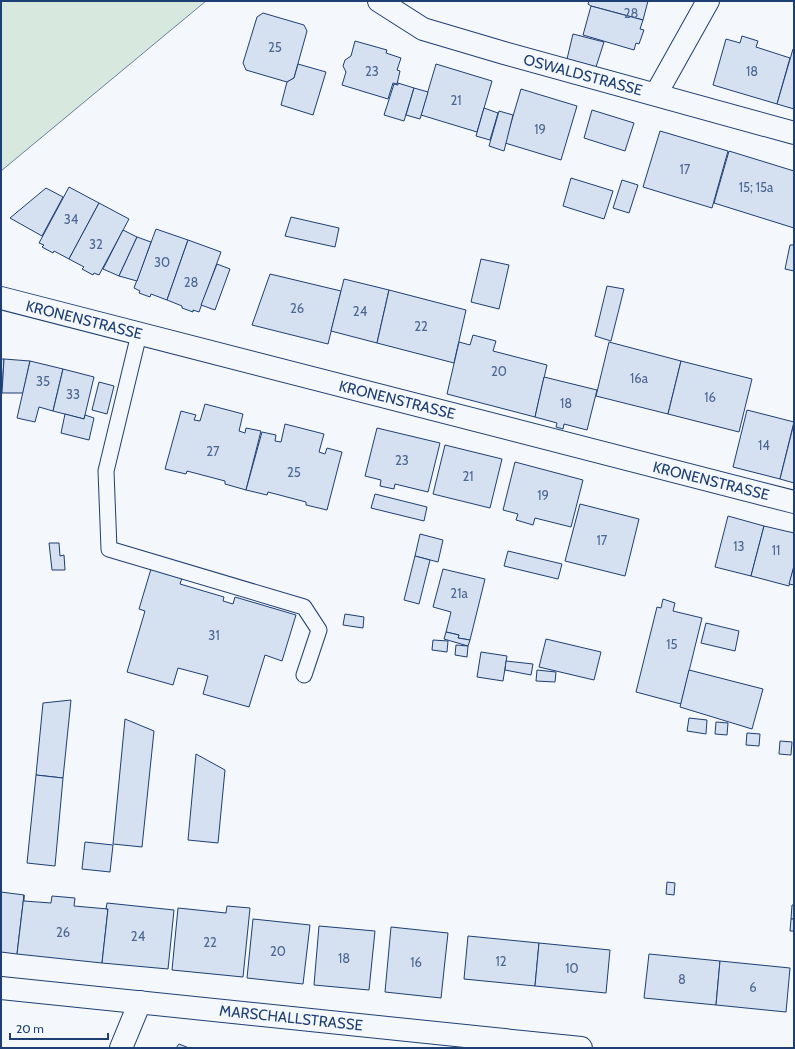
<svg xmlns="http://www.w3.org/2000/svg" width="795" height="1049" viewBox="0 0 795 1049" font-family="Cabin,sans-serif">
<rect width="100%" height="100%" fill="#f4f7fb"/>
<path fill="#d7e8df" stroke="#687fa3" d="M1,1H206L1,171Z"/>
<g fill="#d5e0f0" stroke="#1d3f73">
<path d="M589,1H648L643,20L591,6L588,4Z"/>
<path d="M591,6L643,20L640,29L644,30L639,44L636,43L634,50L583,35Z"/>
<path d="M263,13L304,25L307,31L294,78L287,82L246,70L243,63L257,17Z"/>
<path d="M573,34L604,42L596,67L567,59Z"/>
<path d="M742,36L758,41L756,47L790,58L777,104L713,85L726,39L740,43Z"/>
<path d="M355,41L387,50L386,53L401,58L397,70L400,71L397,84L393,83L388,99L342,85L346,72L343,66L345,60L351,56Z"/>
<path d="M793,49L794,50V109L777,104Z"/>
<path d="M298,64L326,72L313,115L281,105L287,82L294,78Z"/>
<path d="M436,64L492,81L477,132L421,115Z"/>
<path d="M398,83L414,88L404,121L384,115L394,84L398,85Z"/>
<path d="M414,88L428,92L420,119L406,115Z"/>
<path d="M521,89L577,106L561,160L505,143Z"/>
<path d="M484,108L498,113L490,140L476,136Z"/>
<path d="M592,110L634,123L625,151L584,138Z"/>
<path d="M499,111L513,115L504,151L489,146Z"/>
<path d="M660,131L728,151L712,208L643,187Z"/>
<path d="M729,151L794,171V228L714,203Z"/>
<path d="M571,178L613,191L604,219L563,206Z"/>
<path d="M622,180L638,185L629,213L613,208Z"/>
<path d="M69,187L99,203L69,259L54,251L53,253L42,247L44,245L39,243Z"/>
<path d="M46,188L63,197L42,236L10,218Z"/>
<path d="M99,203L129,219L99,275L94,273L93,275L82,269L84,267L69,259Z"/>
<path d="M291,217L339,228L335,247L285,236Z"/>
<path d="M156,229L188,240L167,300L151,294L150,297L139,293L140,291L134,288Z"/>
<path d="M123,230L137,237L119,276L103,269Z"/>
<path d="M137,237L151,242L137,281L119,276Z"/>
<path d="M188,240L221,252L199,312L193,310V312L182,308V306L167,300Z"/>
<path d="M790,245H794V271L785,269Z"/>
<path d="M481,259L509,265L499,309L471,302Z"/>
<path d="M217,264L230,269L215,310L201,305Z"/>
<path d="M270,274L341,291L328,344L252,325Z"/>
<path d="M344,279L389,290L377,343L331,331Z"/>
<path d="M607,286L624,289L611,341L595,336Z"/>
<path d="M389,290L466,310L454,363L377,343Z"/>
<path d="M473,335L496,341L493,351L547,365L535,417L447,394L459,342L470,345Z"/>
<path d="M609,342L681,361L668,414L596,396Z"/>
<path d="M1,359H4L2,390H1Z"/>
<path d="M4,359L30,361L23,393H2Z"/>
<path d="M30,361L63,369L53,411L39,407L35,422L17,418Z"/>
<path d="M681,361L752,379L739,432L668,414Z"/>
<path d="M63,369L94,377L84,419L53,411Z"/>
<path d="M544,377L597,390L587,430L564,424L563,429L556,427L557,423L535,417Z"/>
<path d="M99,382L114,386L107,414L92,410Z"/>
<path d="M205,404L243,414L239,431L245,433L246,428L261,431L246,490L225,484V481L187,471L186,474L165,469L181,411L196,415L194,420L200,421Z"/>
<path d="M747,410L794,422L780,479L733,467Z"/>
<path d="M65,414L84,419L85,415L94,418L89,440L61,433Z"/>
<path d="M794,423V483L780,479Z"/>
<path d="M285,424L324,434L319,452L325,454L327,448L342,452L327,510L306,505V502L268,492L267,495L246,490L262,432L276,435L275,441L281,442Z"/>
<path d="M377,428L440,443L428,492L395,484L394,489L380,486L381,480L365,476Z"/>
<path d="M445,445L502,459L490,508L433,494Z"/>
<path d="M515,462L583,480L571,527L535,518L533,525L516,520L518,514L503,510Z"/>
<path d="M375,494L427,507L424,521L371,508Z"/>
<path d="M580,504L639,519L625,576L565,561Z"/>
<path d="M728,516L764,526L751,576L715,567Z"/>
<path d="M764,526L794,533V566L789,586L751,576Z"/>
<path d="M420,534L443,540L438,562L415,556Z"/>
<path d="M49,543H59L60,556L64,555L65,570H52Z"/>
<path d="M508,551L562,564L558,579L504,566Z"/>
<path d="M415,556L430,560L419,604L404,600Z"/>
<path d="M794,566V585L789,584Z"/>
<path d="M151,569L182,578L180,584L224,597L223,601L233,604L235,597L296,615L282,661L265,655L249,707L203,694L208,676L178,668L173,685L127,672L145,611L139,609Z"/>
<path d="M443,569L485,579L470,640L458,638L459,635L446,632L451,612L433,607Z"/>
<path d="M663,599L675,603L673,611L702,618L681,704L636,692L657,607L661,608Z"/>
<path d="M345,614L364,617L363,628L343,625Z"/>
<path d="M706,623L739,631L735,651L701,643Z"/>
<path d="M446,632L459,635L458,638L470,640L468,646L444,639Z"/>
<path d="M546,639L601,652L594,680L539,667Z"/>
<path d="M433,640L448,641L447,652L432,650Z"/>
<path d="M456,645L468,646L467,657L455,655Z"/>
<path d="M481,652L507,656L503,681L477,677Z"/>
<path d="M506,661L533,664L531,675L505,670Z"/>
<path d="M537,670L556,672L555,682L536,681Z"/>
<path d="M689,670L763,689L752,729L680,707Z"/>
<path d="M71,700L63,778L36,775L43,703Z"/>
<path d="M689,718L707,720L706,734L687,731Z"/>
<path d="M125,719L154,731L142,847L113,844Z"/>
<path d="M716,722L728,723L727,735L715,734Z"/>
<path d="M747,733L760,734L759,746L746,745Z"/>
<path d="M780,741L792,742L791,755L779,754Z"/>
<path d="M196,754L225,770L218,843L188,840Z"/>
<path d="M36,775L63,778L55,866L27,863Z"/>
<path d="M85,842L113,845L110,872L82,869Z"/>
<path d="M667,882L675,883L674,895L666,894Z"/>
<path d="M1,892L24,895L17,954L1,952Z"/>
<path d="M24,895V901L51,903L52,896L75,898L74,906L108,909L102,963L17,954Z"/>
<path d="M107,903L174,910L168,969L102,963L108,909H106Z"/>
<path d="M792,905H794V919H791Z"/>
<path d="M227,906L250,908L243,977L172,970L178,908L226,913Z"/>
<path d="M253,919L310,925L303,984L247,978Z"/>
<path d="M791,919H794V931H790Z"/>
<path d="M319,926L375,931L369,990L314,985Z"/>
<path d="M391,927L448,933L441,998L385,992Z"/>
<path d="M468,936L539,943L535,986L464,979Z"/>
<path d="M539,943L610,950L606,993L535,986Z"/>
<path d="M649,954L720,961L716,1005L644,998Z"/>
<path d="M720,961L790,968L786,1012L716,1005Z"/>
<path d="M179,1044L189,1048H176Z"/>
</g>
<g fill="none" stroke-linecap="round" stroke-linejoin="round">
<g stroke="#1d3f73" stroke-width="17">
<path id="service" d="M139,334L106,471L109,549L304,607L319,630L304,675"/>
</g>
<g stroke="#1d3f73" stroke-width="24">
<g id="minor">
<path d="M379,1L423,29L504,53L794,133"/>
<path d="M656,94L708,1"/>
<path d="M1,298L794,502"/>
<path d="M121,1048L140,1002"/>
</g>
</g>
<g stroke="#1d3f73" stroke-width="24">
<path id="tertiary" d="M1,988L581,1048"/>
</g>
<use href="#service" stroke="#f4f7fb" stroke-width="15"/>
<use href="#minor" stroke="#f4f7fb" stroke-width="22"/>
<use href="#tertiary" stroke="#f4f7fb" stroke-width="22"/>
</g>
<g text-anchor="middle" stroke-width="3" stroke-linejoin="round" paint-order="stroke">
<g font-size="13" fill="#4b6792">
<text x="631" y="18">28</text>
<text x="275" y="52">25</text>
<text x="372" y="76">23</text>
<text x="752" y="76">18</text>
<text x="456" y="105">21</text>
<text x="540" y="134">19</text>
<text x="685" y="174">17</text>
<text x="756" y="192">15; 15a</text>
<text x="71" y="224">34</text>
<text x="96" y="249">32</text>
<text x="162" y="267">30</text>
<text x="191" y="287">28</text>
<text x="297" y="313">26</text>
<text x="360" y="316">24</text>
<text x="421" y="331">22</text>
<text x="499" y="376">20</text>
<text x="639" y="383">16a</text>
<text x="43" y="386">35</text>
<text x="73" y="399">33</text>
<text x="710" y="402">16</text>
<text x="566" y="408">18</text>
<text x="764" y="450">14</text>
<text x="213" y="456">27</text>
<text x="402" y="465">23</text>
<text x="294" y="477">25</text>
<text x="468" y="481">21</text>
<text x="543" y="500">19</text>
<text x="602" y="545">17</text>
<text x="739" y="551">13</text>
<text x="776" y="555">11</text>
<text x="459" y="598">21a</text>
<text x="214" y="640">31</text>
<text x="672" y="649">15</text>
<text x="63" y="937">26</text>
<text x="138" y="941">24</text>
<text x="210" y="947">22</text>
<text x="278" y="956">20</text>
<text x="344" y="963">18</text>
<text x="501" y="966">12</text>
<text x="416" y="967">16</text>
<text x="572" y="973">10</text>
<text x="682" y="984">8</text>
<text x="753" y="992">6</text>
</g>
<g font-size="15" fill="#1d3f73" stroke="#f4f7fb">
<text transform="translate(583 75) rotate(15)" y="5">OSWALDSTRASSE</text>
<text transform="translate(84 320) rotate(14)" y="5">KRONENSTRASSE</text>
<text transform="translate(397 400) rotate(14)" y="5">KRONENSTRASSE</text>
<text transform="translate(711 481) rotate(14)" y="5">KRONENSTRASSE</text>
<text transform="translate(291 1018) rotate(6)" y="5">MARSCHALLSTRASSE</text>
</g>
</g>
<rect width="795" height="1049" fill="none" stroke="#1d3f73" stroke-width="4"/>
<path d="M10 1033v6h98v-6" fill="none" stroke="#1d3f73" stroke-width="2"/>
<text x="16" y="1033" font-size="12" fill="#1d3f73" stroke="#f4f7fb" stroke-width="3" paint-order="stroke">20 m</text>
</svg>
